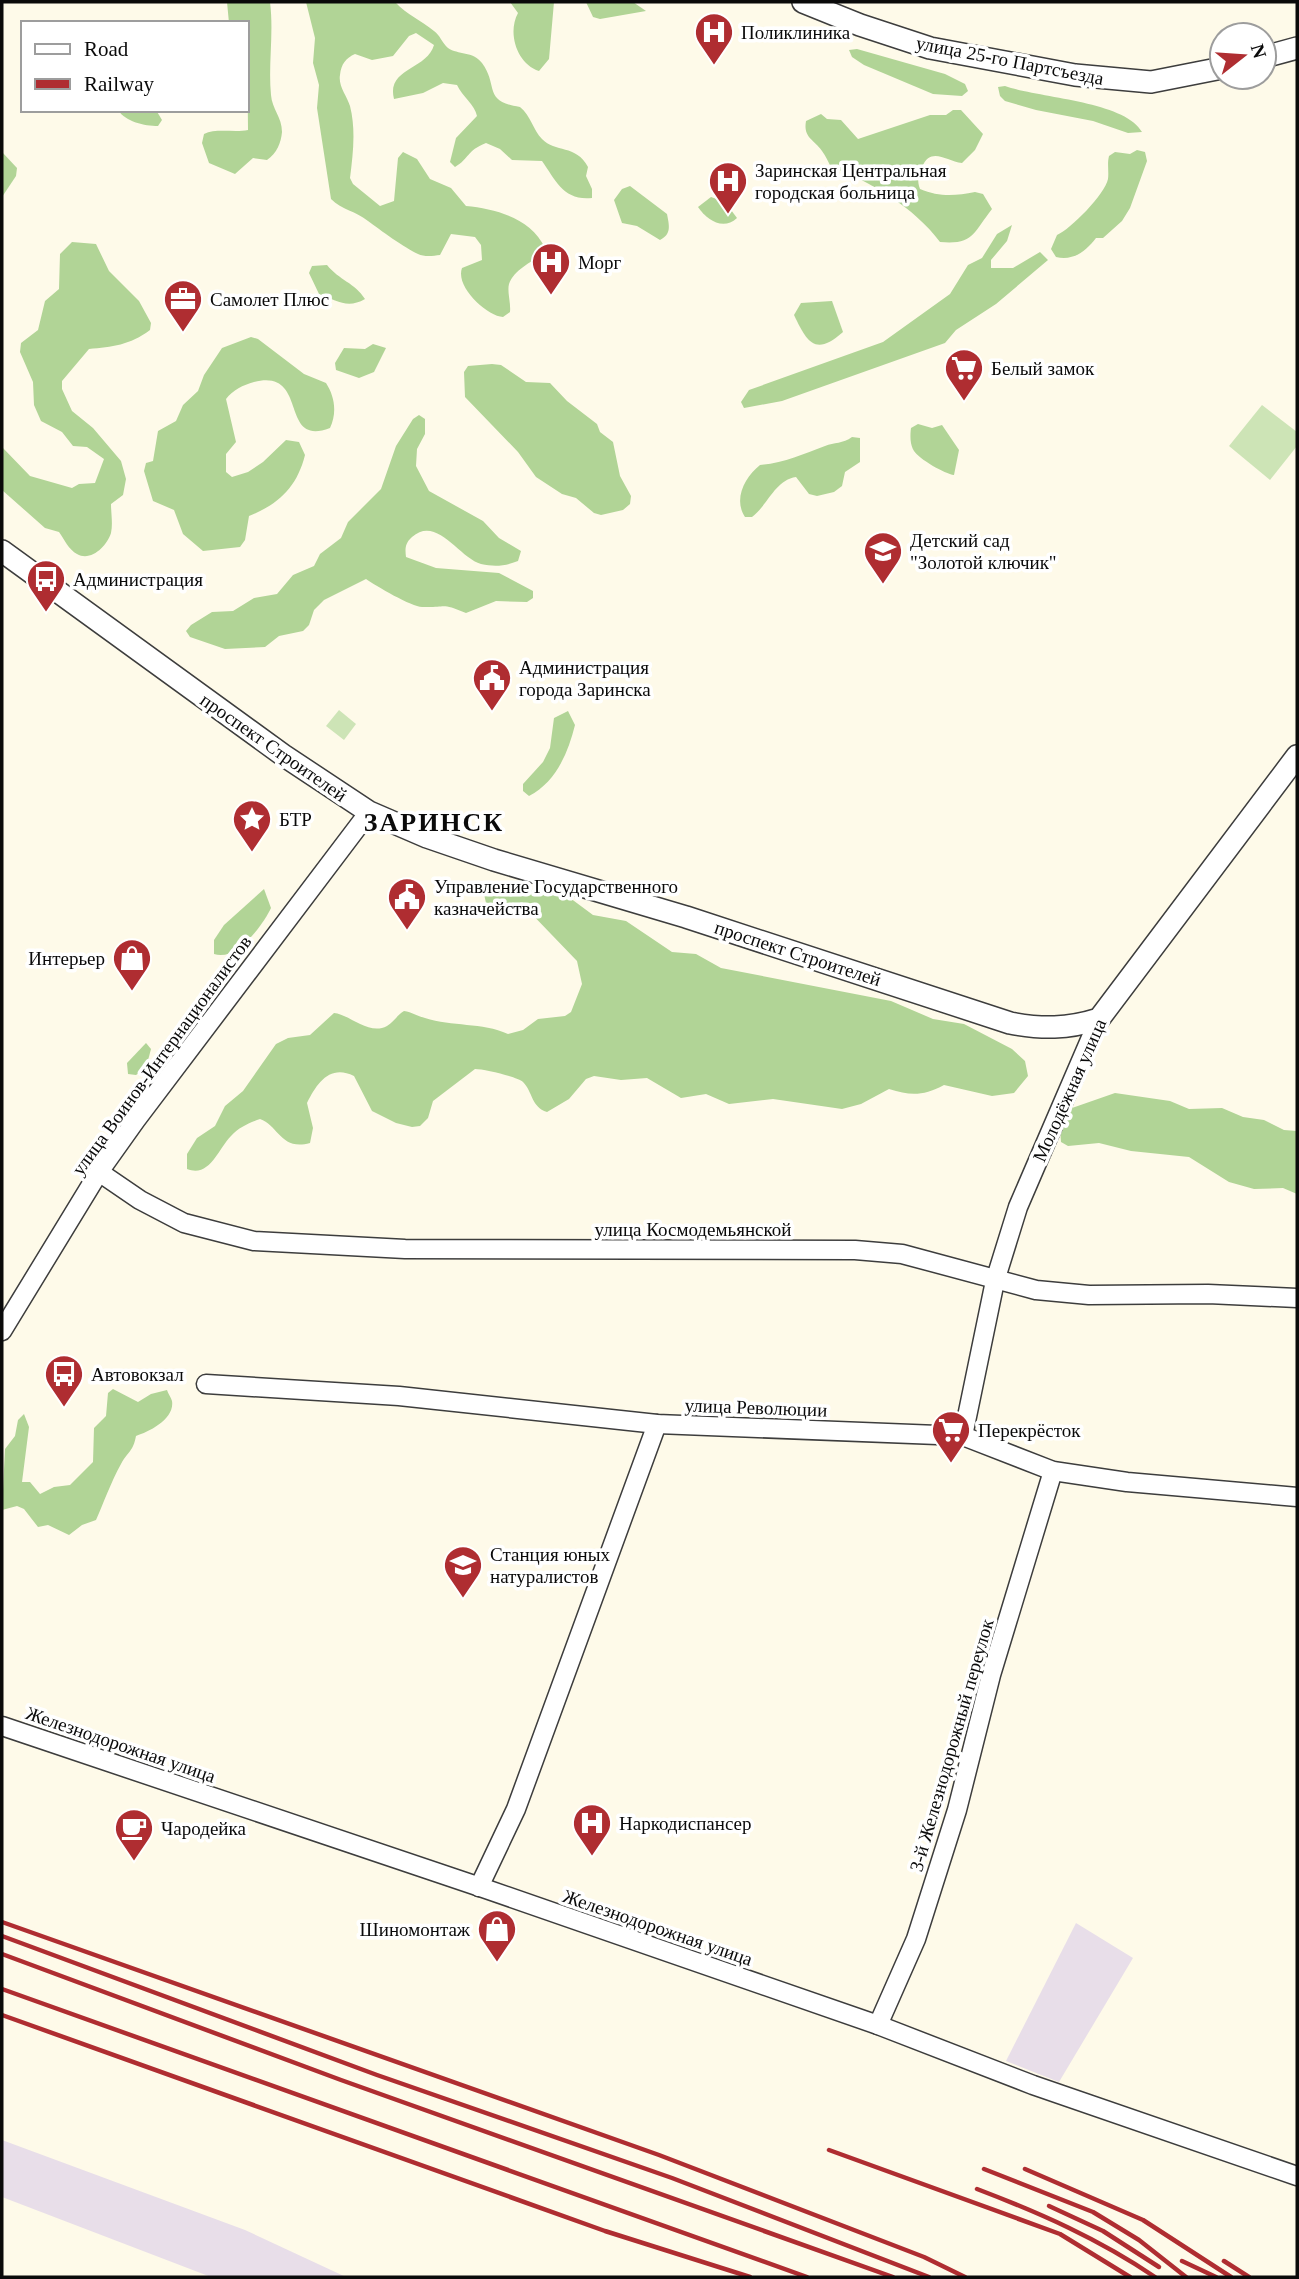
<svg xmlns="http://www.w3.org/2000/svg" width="1299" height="2279" viewBox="0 0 1299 2279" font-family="'Times New Roman',serif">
<rect width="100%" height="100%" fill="#fefae9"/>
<g fill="#e8dee9">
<path d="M1076,1923L1133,1958L1059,2082L1006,2061Z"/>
<path d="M2,2140L245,2230L346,2277H211L2,2197Z"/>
</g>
<g fill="#cde4b6">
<path d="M1262,405L1297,432V446L1270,480L1229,446Z"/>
<path d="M339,710L356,724L344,740L326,726Z"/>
</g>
<g fill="#b1d496">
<path d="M227,2H270C274,34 268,64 271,95C272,109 282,117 282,132C281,143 277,153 267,160L253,158L235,174L209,163L202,143L204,134C216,128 235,133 248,130L247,23H229Z"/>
<path d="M306,2H395C407,15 421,20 434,31C440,35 442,43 448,48C458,55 473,51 482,63C499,86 482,101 520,107C531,116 533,130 542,139C555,153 576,144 588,167L586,176L592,189V198C564,201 556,181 542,161L512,160L500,149L486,143C466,151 470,158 455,167L450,162L456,138L477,116C475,105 462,96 457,85L443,83L423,93L394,99C386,68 427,70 434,45L416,33L409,36L393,56L372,60L355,54C346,58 341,64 340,75C338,86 347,96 350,106C356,130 353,154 350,178L353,184L380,206L394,201L398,158L403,152L417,159L430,179L451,188L466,206C496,209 531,218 545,248L542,255C531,262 514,270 509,284C507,292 511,303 510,312L503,317C487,316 455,287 462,268L482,260L481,245L475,237L451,234L440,255C433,256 424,257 418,254C405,248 380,230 368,221C356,211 342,210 331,199L317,108L319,85L313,63L315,38Z"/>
<path d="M510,2H554L549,59L539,71C517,64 507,33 518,13Z"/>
<path d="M586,2H633L646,11L600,19L593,17Z"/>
<path d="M857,49L945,74L965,84L968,91L962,96L933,94L864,65L852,57L849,50Z"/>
<path d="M1005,86C1038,98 1125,101 1142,132L1128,133L1093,121L1036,110L1005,101L1000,96L998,87Z"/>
<path d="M118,110H156L162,120L158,126C144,126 126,122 118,110Z"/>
<path d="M953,110H961L983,134L975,150L962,163C946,161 931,146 922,167C918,175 917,181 920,189C939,197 955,196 975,192L983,194L992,209C973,233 974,245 940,242C915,208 870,181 831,167C828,162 826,156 822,151C814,139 803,138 806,121L821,114L827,119L841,120L858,139L930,115H946Z"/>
<path d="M1137,150L1145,152L1147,161L1130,208L1122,221L1103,238H1096C1086,251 1074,261 1056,257L1051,249L1057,235C1071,229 1105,194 1108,179C1109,171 1107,164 1109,156L1115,152L1130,154Z"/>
<path d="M2,152L17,168L16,176L2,197Z"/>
<path d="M630,186L667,214C669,225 672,234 660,240L637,226L622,223L614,200L622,189Z"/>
<path d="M711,197L725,202L737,218C723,231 707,220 698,207Z"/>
<path d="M1012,225L1007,241L991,260V268H1013L1040,252L1048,260L996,304L956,330L945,343L782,401L744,408L741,402L749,390L883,342L950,294L968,265L982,258L997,234Z"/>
<path d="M72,242L96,244L109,271L139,301L151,323L150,330C130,345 112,347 89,349L62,381V389L72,411L93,428L121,461L126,479L123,495L111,504C111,513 113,524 111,533C107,546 91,562 77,554C69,550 64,539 59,532L45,528L2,490V447L30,476L72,488L79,484L95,483L104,459L87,447L73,446L62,432L41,421L34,405L33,382L20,352L21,343L38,330L45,301L59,289L60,254Z"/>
<path d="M327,265C339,280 355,283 365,299C348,309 337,301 319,294L309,273L312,266Z"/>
<path d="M832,301L843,332C815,357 807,342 794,315L801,303Z"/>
<path d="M251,337L258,339L304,374L326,383C335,397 337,413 330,428C278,448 310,368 254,382C243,385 233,390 226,399L236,442L226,454V472L232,477L248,472L263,462L286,440L299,442L305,455C297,487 279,504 249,516L245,540L240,547L203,551L183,534L174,510L153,501L144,471L146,463L153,461L158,431L176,421L183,405L198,391L204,375L222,348Z"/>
<path d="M373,344L386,348L374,372L359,378L336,370L335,363L344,348L365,349Z"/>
<path d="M492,364L501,365L526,382L550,383L567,401L597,424L600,432L613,442L620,476L631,496L630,504L623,510L601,515L594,513L576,498L562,494L536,477L518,452L465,397L464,372L468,366Z"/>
<path d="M419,415L425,419V434L417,449L416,466L429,491L483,521L499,538L521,551L518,561C505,566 495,567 481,564C459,558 437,515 412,537C405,543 405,549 406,557L436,568L499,573L533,591V598L527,602L496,601L466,613C440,602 447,608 422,607C412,607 376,586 366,579L324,600L314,610L309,625L303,631L279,636L265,647L225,649L190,637L186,631L191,625L212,612L233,611L254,598L277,594L293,575L314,566L320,554L341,538L348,522L381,489L396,446L413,419Z"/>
<path d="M918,424L932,428L942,425L959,450L954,475C945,474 919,459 914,451C910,445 910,435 911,428Z"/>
<path d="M852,437L860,438V462L845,472L842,486L834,492L817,496L809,494L796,477C775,480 768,505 752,517H745C733,499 745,477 760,465C784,463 803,454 825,446C834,442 843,444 852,437Z"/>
<path d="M568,711L575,725C568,753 556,782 529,796L523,791V784L543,762L550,748L554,718Z"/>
<path d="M513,883L535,891L566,895L593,915L626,921L672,952L696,954L721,968L891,1001L933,1019L964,1024L1012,1049L1025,1061L1028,1076L1014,1093L992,1096L944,1085C923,1096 911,1096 889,1089L861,1104L842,1109L773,1099L729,1104L706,1094L681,1098L647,1078L621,1080L594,1076L586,1079L569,1099L547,1112C531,1107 533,1092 523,1082C518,1077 484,1069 475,1069L433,1101L428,1118L420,1126L412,1127L396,1123L372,1111L354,1076C330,1064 317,1083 307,1103L313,1128L310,1143C281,1151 279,1126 260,1119C249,1123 239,1127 231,1136C218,1149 210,1178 187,1169V1154L197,1138L215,1126L225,1106L243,1091L276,1044L288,1038L310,1035L334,1013C349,1014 369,1036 387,1026C394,1022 397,1015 404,1011C412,1012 417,1016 425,1018C452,1027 482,1022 508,1034L523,1030L538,1019L565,1016L571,1012L582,984L577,961L525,907C511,902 498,909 486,903L484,894L499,892Z"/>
<path d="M264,889L271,908C263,925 236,962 214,954V940L224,925Z"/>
<path d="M146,1043L151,1049L146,1068L136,1075L128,1074L127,1063Z"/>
<path d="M1115,1093L1170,1101L1189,1109L1222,1108L1243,1117L1264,1120L1284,1130L1297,1131V1194L1283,1188L1254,1189L1229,1182L1189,1157L1131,1151L1099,1143L1068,1146L1061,1142L1060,1128L1066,1124L1072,1108Z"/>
<path d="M113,1389L138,1402L151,1394L167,1390C168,1394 171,1397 172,1401C175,1419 149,1432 136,1436C133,1452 128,1451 121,1464C111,1482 104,1502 96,1520L82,1525L69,1535L48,1525L38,1527L24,1509L17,1506L2,1510L5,1449L15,1436L18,1420L24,1414L29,1427L22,1482H30L40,1494L54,1487L70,1485L93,1462L94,1428L106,1416L108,1393Z"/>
</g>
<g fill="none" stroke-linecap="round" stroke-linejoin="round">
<g stroke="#3d3d3d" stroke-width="21">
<g id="minor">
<path d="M99,1172L140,1200L184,1223L254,1241L405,1249L855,1250L902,1254L1036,1290L1089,1295L1208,1294L1297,1298"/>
<path d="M2,1331L99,1172L136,1120L369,812"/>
<path d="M206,1384L399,1396L657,1424L963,1436L1053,1471L1127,1482L1297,1497"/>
<path d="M963,1436L995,1281L1018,1207L1099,1019"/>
<path d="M2,1726L486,1889L878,2025L1033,2085L1297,2176"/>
<path d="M479,1887L516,1809L657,1424"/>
<path d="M878,2025L916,1939L957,1810L991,1675L1053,1471"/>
</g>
</g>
<g stroke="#3d3d3d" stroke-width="24">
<g id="tertiary">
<path d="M803,2L860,25L930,48L1075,75L1151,82L1222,68"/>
<path d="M1264,57L1297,48"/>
<path d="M2,551L283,755L369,812L427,837L494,860L686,917L1010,1023C1042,1029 1067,1029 1099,1019L1297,756"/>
</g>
</g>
<use href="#minor" stroke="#fff" stroke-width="18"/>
<use href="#tertiary" stroke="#fff" stroke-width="21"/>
<g stroke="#af2d31" stroke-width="4.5">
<path d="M2,1922L659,2155L924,2257L965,2277"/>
<path d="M2,1936L377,2075L672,2178L929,2277"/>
<path d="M2,1954L341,2080L893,2277"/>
<path d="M2,1989L807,2277"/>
<path d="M2,2015L605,2231L750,2277"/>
<path d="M829,2150L1060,2234L1130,2277"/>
<path d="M984,2169L1093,2212L1139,2240L1186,2277"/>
<path d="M1025,2169L1143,2220L1231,2277"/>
<path d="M977,2189C1040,2213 1099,2239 1155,2277"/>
<path d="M1049,2206L1103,2231L1159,2267"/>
<path d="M1182,2261L1216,2277"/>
<path d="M1224,2261L1249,2277"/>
</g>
</g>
<defs>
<g id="hospital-pin" transform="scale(2.0125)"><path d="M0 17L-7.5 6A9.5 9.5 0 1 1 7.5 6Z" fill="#af2d31" stroke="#fff"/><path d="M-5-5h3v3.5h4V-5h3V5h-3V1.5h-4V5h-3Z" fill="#fff"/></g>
<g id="office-pin" transform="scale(2.0125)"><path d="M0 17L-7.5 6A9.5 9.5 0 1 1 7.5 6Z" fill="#af2d31" stroke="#fff"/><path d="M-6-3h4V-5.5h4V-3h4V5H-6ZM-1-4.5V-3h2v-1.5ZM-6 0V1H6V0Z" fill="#fff"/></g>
<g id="supermarket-pin" transform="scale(2.0125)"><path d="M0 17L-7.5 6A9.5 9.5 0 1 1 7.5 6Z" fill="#af2d31" stroke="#fff"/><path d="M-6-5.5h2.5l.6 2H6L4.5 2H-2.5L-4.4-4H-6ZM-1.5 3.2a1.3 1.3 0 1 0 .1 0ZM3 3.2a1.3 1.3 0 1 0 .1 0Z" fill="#fff"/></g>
<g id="school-pin" transform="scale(2.0125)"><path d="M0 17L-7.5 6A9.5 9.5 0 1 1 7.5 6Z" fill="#af2d31" stroke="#fff"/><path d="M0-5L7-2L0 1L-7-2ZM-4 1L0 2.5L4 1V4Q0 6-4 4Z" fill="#fff"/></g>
<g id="bus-pin" transform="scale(2.0125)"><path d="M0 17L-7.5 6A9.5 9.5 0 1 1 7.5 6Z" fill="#af2d31" stroke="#fff"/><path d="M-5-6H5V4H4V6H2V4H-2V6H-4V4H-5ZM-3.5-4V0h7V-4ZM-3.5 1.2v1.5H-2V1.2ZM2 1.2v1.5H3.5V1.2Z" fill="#fff"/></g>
<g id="civic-pin" transform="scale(2.0125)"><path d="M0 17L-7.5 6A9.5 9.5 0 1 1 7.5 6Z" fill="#af2d31" stroke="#fff"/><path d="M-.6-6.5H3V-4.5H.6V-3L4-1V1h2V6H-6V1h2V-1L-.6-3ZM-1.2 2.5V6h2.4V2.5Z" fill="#fff"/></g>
<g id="sight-pin" transform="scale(2.0125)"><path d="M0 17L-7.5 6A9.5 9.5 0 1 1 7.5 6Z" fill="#af2d31" stroke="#fff"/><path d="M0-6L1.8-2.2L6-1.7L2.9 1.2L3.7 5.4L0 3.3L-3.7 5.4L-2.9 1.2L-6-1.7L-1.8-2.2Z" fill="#fff"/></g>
<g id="shop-pin" transform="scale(2.0125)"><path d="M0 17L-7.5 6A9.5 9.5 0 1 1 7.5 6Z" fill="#af2d31" stroke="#fff"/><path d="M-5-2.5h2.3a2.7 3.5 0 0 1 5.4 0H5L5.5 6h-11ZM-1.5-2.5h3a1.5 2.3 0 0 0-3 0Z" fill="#fff"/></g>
<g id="cafe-pin" transform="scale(2.0125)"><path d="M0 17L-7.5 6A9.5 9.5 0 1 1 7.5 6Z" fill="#af2d31" stroke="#fff"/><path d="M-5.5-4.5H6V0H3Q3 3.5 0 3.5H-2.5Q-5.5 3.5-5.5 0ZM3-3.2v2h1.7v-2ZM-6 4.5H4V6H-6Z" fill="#fff"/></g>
</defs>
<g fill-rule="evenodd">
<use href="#hospital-pin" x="714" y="32"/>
<use href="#hospital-pin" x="728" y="181"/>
<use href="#hospital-pin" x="551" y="262"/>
<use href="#office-pin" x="183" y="299"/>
<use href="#supermarket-pin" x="964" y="368"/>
<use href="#school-pin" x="883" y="551"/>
<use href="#bus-pin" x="46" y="579"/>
<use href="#civic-pin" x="492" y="678"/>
<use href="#sight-pin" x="252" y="819"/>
<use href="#civic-pin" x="407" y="897"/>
<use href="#shop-pin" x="132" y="958"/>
<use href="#bus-pin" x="64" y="1374"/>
<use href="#supermarket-pin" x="951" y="1430"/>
<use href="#school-pin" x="463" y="1565"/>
<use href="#hospital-pin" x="592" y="1823"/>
<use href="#cafe-pin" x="134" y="1828"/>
<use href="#shop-pin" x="497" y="1929"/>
</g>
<g text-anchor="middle" stroke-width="7" stroke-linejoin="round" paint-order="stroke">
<g font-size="19" fill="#0a0a0a" stroke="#fff" text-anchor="start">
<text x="741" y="39">Поликлиника</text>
<text x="755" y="177">Заринская Центральная<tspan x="755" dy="22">городская больница</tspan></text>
<text x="578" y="269">Морг</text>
<text x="210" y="306">Самолет Плюс</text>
<text x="991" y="375">Белый замок</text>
<text x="910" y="547">Детский сад<tspan x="910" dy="22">"Золотой ключик"</tspan></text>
<text x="73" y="586">Администрация</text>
<text x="519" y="674">Администрация<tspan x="519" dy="22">города Заринска</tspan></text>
<text x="279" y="826">БТР</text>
<text x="434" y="893">Управление Государственного<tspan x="434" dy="22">казначейства</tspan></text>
<text x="105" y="965" text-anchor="end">Интерьер</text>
<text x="91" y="1381">Автовокзал</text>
<text x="978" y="1437">Перекрёсток</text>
<text x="490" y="1561">Станция юных<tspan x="490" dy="22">натуралистов</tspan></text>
<text x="619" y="1830">Наркодиспансер</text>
<text x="161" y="1835">Чародейка</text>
<text x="470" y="1936" text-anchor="end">Шиномонтаж</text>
</g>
<g font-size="19" fill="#0a0a0a" stroke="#fff">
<text transform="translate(1010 60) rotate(11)" y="7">улица 25-го Партсъезда</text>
<text transform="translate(274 747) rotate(35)" y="7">проспект Строителей</text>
<text transform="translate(798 953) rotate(18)" y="7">проспект Строителей</text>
<text transform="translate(161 1055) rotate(-54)" y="7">улица Воинов-Интернационалистов</text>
<text transform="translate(1069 1090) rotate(-66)" y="7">Молодёжная улица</text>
<text x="693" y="1236">улица Космодемьянской</text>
<text transform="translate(756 1407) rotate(2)" y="7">улица Революции</text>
<text transform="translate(121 1744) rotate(19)" y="7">Железнодорожная улица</text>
<text transform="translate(951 1745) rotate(-74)" y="7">3-й Железнодорожный переулок</text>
<text transform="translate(658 1927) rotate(19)" y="7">Железнодорожная улица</text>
</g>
<g font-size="26" font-weight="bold" letter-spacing="2" fill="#0a0a0a" stroke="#fff">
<text x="434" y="831">ЗАРИНСК</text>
</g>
</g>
<rect width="1299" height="2279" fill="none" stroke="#0a0a0a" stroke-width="7"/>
<rect x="21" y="21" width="228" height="91" fill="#ffffff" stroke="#9d9d9d" stroke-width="2"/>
<rect x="35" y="44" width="35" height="10" fill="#ffffff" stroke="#9d9d9d" stroke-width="2"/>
<text x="84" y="56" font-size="21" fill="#0a0a0a">Road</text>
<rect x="35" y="79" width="35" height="10" fill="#af2d31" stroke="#9d9d9d" stroke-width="2"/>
<text x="84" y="91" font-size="21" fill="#0a0a0a">Railway</text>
<g transform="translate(1243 56) rotate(73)"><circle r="33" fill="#ffffff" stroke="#9d9d9d" stroke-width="2"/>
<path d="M0-5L12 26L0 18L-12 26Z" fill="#af2d31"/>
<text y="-10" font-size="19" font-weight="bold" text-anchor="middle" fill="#0a0a0a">N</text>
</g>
</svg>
